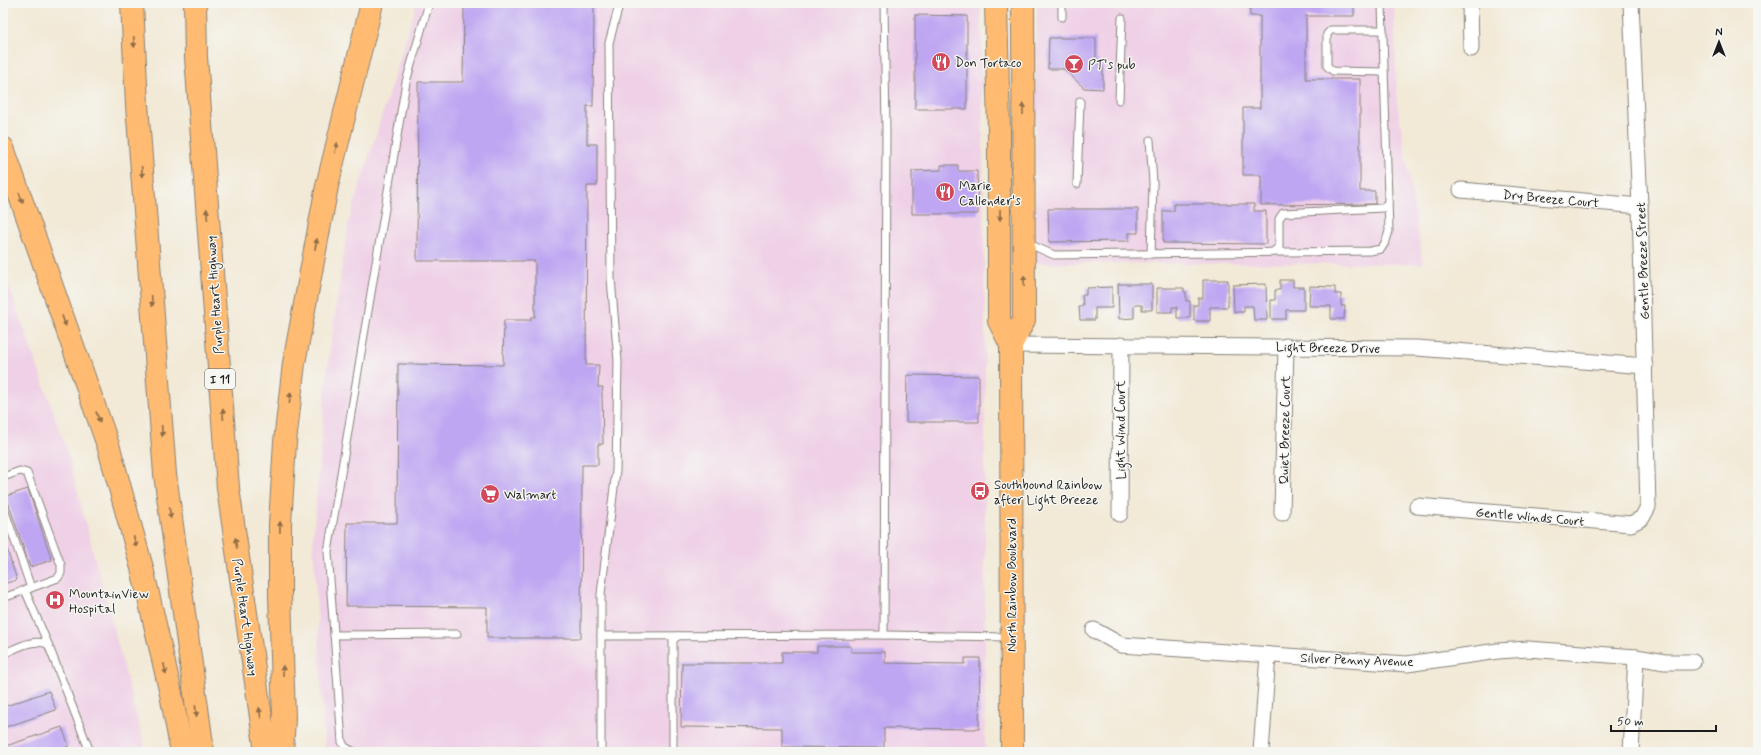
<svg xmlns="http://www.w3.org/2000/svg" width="1761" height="755" viewBox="0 0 1761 755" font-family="Mynerve,sans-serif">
<rect width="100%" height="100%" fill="#f6f6f2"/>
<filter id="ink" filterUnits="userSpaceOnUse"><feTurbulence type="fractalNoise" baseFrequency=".025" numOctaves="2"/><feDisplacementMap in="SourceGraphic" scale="8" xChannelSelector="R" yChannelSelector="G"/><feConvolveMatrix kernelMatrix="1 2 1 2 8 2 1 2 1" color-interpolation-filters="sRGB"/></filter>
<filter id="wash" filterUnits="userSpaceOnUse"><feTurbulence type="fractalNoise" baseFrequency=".012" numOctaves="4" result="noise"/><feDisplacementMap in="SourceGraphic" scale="16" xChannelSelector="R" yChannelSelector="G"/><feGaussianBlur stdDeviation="0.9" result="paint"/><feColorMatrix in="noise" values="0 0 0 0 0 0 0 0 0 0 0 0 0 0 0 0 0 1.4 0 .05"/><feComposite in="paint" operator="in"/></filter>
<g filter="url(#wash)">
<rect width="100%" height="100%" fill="#f2e9d6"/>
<g fill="#efd0e6">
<path d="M417,3H981L985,322V752H325L313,540L327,371L348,224Z"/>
<path d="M1037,3H1394L1397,101L1423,264L1034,263Z"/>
<path d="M3,269L66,448L146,752H3Z"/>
</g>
<g id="blocks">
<g fill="#bea6f2">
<path d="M464,3H594L593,106H587V144H597V186H587L586,365H599L598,387H603L602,393L603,444H598V465H582L581,638H487V607L346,606L347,523H397L398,364L503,365L504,320H531V317H535V261H417L418,82H463Z"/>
<path d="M1250,3H1354V16H1306V79H1360V191H1375V204L1261,205V175H1243V108H1260V16H1250Z"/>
<path d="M915,15L967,16V109H915Z"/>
<path d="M1049,38H1096V60L1103,67V89L1084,88L1064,69H1048Z"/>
<path d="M941,165H958V171H977L978,214H912V171L941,170Z"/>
<path d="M1174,204H1254V211H1266V244L1163,243V211H1174Z"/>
<path d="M1048,209H1138V233H1129V241L1049,242Z"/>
<path d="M1203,280H1228V307H1210V321H1194V305H1198V298H1203Z"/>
<path d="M1280,280H1293V287H1304V310H1286V319H1271V300H1275V290H1280Z"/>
<path d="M1118,284H1152V310H1142V305H1134V318L1119,319Z"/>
<path d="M1266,284L1267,320H1254L1253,306H1244V312H1234L1233,285Z"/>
<path d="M1310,286L1335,287V294H1341V306H1345L1344,319H1331V306H1309Z"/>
<path d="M1112,287V308H1095V320H1080L1079,306L1083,305L1082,295H1086V288Z"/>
<path d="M1157,288H1184V292H1186V301H1190V318H1177V307H1172V312H1157Z"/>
<path d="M907,375L979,376V422H906Z"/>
<path d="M28,489L52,560L30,567L6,496Z"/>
<path d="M3,537L17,580L3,584Z"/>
<path d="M817,646H851V652H885V663L965,664V658H980L979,729L884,728V748L782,747V728L681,727L682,663H782V652H817Z"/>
<path d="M49,691L56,710L3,728V707Z"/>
<path d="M62,727L69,746L51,752H4L3,747Z"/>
</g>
</g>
</g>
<g filter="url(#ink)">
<use href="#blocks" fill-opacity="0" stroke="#878279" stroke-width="1"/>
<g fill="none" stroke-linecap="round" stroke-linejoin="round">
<g stroke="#878279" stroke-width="9">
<g id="lane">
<path d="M1062,3V17"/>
<path d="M1383,30H1331L1327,34V66L1333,71L1384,72"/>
<path d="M1119,100L1122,18"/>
<path d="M1150,140L1153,183L1151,254"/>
<path d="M1077,184L1080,101"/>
<path d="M1027,243L1054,255L1370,251L1381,249L1386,241L1389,231L1382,3"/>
<path d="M1273,252L1279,247V219L1283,213L1383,208L1388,202"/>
<path d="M3,477L20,471L27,473L61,565V573L58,578L3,598"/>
<path d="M3,506L31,588"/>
<path d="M25,590L48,644"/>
<path d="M334,635L457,634"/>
<path d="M884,635L886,130L884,3"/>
<path d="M601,636L884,635L1009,637"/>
<path d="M3,654C17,648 33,638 48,644L90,752"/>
<path d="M354,752L345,747L342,742L328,552L406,82L429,3"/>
<path d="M601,752V594L616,471L618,361L611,279L609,43L618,9L622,3"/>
<path d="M677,752L673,749V640L678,636"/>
</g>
</g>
<g stroke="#878279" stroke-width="17">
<g id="street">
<path d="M1470,3L1471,49"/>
<path d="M1461,190L1640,206"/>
<path d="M1011,345L1417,348L1645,366"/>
<path d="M1417,506L1631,524L1642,518L1648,507L1640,206L1631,3"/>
<path d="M1282,513L1286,346"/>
<path d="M1120,514L1121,345"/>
<path d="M1094,630L1121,645L1407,664L1498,651L1528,649L1636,657L1665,662H1693"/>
<path d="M1261,752L1268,655"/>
<path d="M1631,752L1636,657"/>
</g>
</g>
<g stroke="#878279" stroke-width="24">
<g id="primary">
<path d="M996,3L999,132V321L1011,345L1012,752"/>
<path d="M1011,345L1024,320L1023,3"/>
</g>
</g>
<g stroke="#878279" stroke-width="24">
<g id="highway">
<path d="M132,3L137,105L165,474L203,752"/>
<path d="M195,3L196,57L228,488L266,752"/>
<path d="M3,148L109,448L142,568L171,694L182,752"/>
<path d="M282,752L284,718L280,595V524L285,442L294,363L327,186L372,3"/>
</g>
</g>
<use href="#lane" stroke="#fff" stroke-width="7"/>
<use href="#street" stroke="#fff" stroke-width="15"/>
<use href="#primary" stroke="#ffbb71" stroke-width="22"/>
<use href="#highway" stroke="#ffbb71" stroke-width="22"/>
</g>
<defs><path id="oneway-solid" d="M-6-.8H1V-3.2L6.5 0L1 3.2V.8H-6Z"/></defs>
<g fill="#8e6c46">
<use href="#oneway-solid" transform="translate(134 42) rotate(87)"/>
<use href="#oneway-solid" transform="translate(1023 109) rotate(-90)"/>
<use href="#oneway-solid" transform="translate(336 148) rotate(-76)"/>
<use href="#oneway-solid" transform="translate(142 172) rotate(86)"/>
<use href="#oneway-solid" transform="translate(21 198) rotate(71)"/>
<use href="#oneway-solid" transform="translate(207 214) rotate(-94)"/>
<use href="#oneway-solid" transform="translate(1000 215) rotate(90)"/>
<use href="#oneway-solid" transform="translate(316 244) rotate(-79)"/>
<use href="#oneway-solid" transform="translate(1024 281) rotate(-90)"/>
<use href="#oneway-solid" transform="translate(152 301) rotate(86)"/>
<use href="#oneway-solid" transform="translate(64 321) rotate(70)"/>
<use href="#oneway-solid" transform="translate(290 398) rotate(-83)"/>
<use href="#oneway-solid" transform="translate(223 414) rotate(-94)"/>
<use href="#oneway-solid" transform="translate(98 417) rotate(70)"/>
<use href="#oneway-solid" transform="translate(162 431) rotate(86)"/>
<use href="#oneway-solid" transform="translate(170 513) rotate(83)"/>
<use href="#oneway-solid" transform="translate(280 527) rotate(-89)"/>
<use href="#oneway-solid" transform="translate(135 542) rotate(76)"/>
<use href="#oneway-solid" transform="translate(236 543) rotate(-98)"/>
<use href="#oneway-solid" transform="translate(165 669) rotate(77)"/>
<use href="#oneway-solid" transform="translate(283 671) rotate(-92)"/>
<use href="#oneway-solid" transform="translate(196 711) rotate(83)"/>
<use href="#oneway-solid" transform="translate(260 713) rotate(-99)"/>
</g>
</g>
<defs>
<g id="restaurant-disc" transform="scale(1)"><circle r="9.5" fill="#d1495b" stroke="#f6f6f2"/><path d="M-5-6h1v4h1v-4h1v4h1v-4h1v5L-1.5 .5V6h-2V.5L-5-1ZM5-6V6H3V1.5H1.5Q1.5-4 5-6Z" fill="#fff"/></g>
<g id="bar-disc" transform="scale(1)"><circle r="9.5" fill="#d1495b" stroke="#f6f6f2"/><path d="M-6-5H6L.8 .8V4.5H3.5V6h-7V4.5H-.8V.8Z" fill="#fff"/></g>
<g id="bus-disc" transform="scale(1)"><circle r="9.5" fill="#d1495b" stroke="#f6f6f2"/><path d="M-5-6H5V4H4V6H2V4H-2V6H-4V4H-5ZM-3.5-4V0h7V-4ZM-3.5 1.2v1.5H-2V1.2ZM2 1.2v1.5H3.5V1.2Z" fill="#fff"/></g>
<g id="supermarket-disc" transform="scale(1)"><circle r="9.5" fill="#d1495b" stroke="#f6f6f2"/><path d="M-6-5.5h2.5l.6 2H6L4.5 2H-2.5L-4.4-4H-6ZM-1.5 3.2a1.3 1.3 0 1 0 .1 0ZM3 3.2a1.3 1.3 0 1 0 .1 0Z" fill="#fff"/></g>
<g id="hospital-disc" transform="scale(1)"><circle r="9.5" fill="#d1495b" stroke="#f6f6f2"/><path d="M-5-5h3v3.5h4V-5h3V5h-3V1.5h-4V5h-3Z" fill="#fff"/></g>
</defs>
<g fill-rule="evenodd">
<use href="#restaurant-disc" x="941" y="62"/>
<use href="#bar-disc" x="1074" y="64"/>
<use href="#restaurant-disc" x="945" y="192"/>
<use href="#bus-disc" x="980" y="491"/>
<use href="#supermarket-disc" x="490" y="494"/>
<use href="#hospital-disc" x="55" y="600"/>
</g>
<g text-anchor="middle" stroke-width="3" stroke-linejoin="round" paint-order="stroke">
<rect fill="#f6f6f2" stroke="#5d5d5c" stroke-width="1" x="205" y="369" width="30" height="20" rx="3"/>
<g font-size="12" font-weight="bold" fill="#1c1c1c">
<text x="220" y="383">I 11</text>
</g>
<g font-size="13" fill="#1c1c1c" stroke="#f6f6f2" text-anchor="start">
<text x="955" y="67">Don Tortaco</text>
<text x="1088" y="69">PT's pub</text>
<text x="959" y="190">Marie<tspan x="959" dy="15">Callender's</tspan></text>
<text x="994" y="489">Southbound Rainbow<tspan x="994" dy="15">after Light Breeze</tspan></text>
<text x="504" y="499">Walmart</text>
<text x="69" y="598">MountainView<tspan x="69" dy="15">Hospital</tspan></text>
</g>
<g font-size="13" fill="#1c1c1c" stroke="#f6f6f2">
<text transform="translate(1551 198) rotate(5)" y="5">Dry Breeze Court</text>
<text transform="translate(1642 261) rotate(-92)" y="5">Gentle Breeze Street</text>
<text transform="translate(214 295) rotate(-94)" y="5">Purple Heart Highway</text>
<text transform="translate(1328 347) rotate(1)" y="5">Light Breeze Drive</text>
<text transform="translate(1120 430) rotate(-90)" y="5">Light Wind Court</text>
<text transform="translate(1284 430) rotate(-89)" y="5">Quiet Breeze Court</text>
<text transform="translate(1530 516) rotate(5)" y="5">Gentle Winds Court</text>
<text transform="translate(1011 585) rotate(-90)" y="5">North Rainbow Boulevard</text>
<text transform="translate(246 617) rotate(82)" y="5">Purple Heart Highway</text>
<text transform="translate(1357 659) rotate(2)" y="5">Silver Penny Avenue</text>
</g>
</g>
<rect width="1761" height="755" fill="none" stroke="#f6f6f2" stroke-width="16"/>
<g transform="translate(1719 42)" stroke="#f6f6f2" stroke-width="3" paint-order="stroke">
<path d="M0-3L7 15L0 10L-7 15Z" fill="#1c1c1c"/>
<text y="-6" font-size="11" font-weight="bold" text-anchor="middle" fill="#1c1c1c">N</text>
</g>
<path d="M1611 725v6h105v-6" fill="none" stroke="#1c1c1c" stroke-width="2"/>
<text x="1617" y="725" font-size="12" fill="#1c1c1c" stroke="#f6f6f2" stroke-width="3" paint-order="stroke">50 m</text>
</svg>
